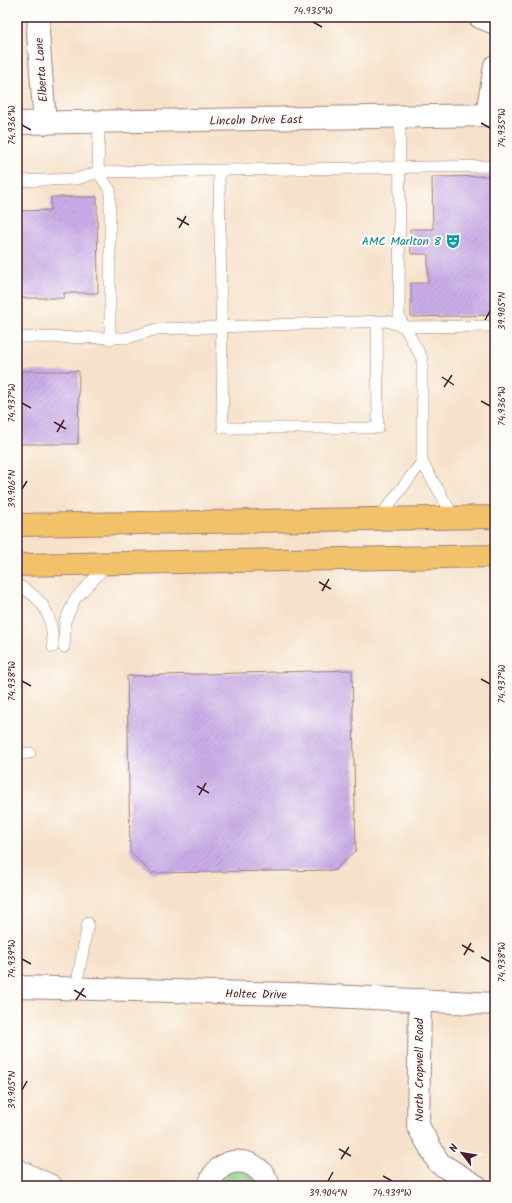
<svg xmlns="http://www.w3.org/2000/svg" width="512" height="1203" viewBox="0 0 512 1203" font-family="Kalam,sans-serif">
<defs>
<pattern id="grass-dots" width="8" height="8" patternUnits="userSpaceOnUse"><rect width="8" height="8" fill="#8fd792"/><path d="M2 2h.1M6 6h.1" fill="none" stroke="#7db87e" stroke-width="1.8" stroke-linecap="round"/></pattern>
<pattern id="building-hatch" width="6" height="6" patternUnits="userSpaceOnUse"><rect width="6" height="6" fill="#c9ade8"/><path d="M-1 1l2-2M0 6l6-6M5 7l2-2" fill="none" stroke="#ae94c7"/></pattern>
</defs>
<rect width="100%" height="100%" fill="#fdfcf7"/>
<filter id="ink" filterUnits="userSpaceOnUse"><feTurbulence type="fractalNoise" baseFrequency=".025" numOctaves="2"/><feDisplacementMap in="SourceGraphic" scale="8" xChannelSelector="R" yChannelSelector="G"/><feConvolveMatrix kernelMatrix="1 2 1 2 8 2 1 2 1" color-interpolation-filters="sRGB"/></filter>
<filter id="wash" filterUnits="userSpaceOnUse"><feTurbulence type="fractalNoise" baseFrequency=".012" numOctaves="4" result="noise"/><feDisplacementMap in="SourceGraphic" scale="16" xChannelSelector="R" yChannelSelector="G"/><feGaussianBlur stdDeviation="0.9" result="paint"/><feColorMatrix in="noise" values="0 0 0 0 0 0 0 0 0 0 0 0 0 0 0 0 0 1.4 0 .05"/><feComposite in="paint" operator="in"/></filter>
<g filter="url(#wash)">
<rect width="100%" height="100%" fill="#f6e2cb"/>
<path fill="url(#grass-dots)" stroke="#6c7b5e" d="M228,1164L269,1186H209Z"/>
<g id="blocks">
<g fill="url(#building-hatch)">
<path d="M495,176V315L411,317V283H428V254H411L410,229H433L432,177Z"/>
<path d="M51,197H97L98,293H64V298H17V211L51,210Z"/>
<path d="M17,371H79L78,444H17Z"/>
<path d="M352,670L356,850L335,870L151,873L130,852L127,676Z"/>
</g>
</g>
</g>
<g filter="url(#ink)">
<use href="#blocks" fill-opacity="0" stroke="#a0807b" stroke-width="1"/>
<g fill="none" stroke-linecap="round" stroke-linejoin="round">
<g stroke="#a0807b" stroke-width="12">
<g id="service">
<path d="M400,118L399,317L422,358V462"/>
<path d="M99,122L98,172L110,190V339"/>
<path d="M219,170L223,428H378L377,321"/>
<path d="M17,181L77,179L98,172L495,166"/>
<path d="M17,337L127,338L157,329L387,321L405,327L495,326"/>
<path d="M378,519L422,462L454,517"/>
<path d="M17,585C45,598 53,618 53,647"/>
<path d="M64,647L65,621L75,599L108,564"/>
<path d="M17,754L30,753"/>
<path d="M76,988L88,923"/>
</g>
</g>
<g stroke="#a0807b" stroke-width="24">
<g id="minor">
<path d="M39,17L38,33L45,123"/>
<path d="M480,17L495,23"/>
<path d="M487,115L495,66"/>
<path d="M17,1170L51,1186"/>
<path d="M209,1186C218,1153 259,1154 269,1186"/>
</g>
</g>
<g stroke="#a0807b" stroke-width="24">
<g id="tertiary">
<path d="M17,123L495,115"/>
<path d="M17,987L290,994L495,1004"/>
<path d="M420,1000L418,1126L439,1163L476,1186"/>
</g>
</g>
<g stroke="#a0807b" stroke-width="24">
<g id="trunk">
<path d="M17,525L495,517"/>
<path d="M17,565L495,556"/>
</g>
</g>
<use href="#service" stroke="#fff" stroke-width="11"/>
<use href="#minor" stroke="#fff" stroke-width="22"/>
<use href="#tertiary" stroke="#fff" stroke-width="22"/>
<use href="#trunk" stroke="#f2c26a" stroke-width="22"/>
</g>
</g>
<path fill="none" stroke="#4a1f2b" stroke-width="1.5" d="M313,22L322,27M481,123L490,128M22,125L31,130M177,218L189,225M179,228L186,216M485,320L490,311M442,377L454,385M444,387L452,375M481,401L490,406M22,403L31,408M54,422L66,429M57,432L64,420M22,489L27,481M319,582L331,589M322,591L329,579M481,679L490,684M22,681L31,686M197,786L209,793M199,795L206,783M462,945L474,952M464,955L471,943M481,957L490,962M22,959L31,964M74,990L86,997M76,1000L84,988M22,1090L27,1081M339,1149L351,1156M341,1159L349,1147M383,1176L392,1181M328,1181L333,1172"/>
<defs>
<g id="theatre-bare" transform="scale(1.2)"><path d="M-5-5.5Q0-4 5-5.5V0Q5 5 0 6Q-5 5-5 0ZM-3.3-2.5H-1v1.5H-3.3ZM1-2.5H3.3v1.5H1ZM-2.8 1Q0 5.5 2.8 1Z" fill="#0f9aa8" stroke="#fdfcf7" stroke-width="2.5" paint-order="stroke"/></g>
</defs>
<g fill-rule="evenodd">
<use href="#theatre-bare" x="453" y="241"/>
</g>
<g text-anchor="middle" stroke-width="4" stroke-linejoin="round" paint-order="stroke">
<g font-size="12" fill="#4a1f2b" stroke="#fdfcf7">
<text transform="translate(41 70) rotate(-94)" y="4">Elberta Lane</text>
<text transform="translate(256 120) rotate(-1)" y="4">Lincoln Drive East</text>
<text transform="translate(256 994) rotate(1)" y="4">Holtec Drive</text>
<text transform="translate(419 1070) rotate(-90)" y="4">North Cropwell Road</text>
</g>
<g font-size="12" fill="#0d838f" stroke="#fdfcf7" text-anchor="end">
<text x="441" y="245">AMC Marlton 8</text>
</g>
</g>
<rect width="512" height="1203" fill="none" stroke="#fdfcf7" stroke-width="44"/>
<g transform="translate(462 1153) rotate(301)" stroke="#fdfcf7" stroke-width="3" paint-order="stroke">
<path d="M0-3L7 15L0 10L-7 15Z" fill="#4a1f2b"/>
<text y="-6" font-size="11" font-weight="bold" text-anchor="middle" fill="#4a1f2b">N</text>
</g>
<rect x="22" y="22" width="468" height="1159" fill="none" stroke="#4a1f2b" stroke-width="1.5"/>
<g font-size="10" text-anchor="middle" fill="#4a1f2b">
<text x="313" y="14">74.935°W</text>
<text transform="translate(11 125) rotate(-90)" y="4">74.936°W</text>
<text transform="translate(501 128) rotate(-90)" y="4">74.935°W</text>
<text transform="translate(501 311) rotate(-90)" y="4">39.905°N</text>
<text transform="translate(11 403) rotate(-90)" y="4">74.937°W</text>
<text transform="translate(501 406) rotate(-90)" y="4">74.936°W</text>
<text transform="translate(11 489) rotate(-90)" y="4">39.906°N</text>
<text transform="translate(11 681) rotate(-90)" y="4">74.938°W</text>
<text transform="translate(501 684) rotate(-90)" y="4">74.937°W</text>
<text transform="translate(11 959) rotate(-90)" y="4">74.939°W</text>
<text transform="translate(501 962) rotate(-90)" y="4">74.938°W</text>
<text transform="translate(11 1090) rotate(-90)" y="4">39.905°N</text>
<text x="328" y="1196">39.904°N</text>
<text x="392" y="1196">74.939°W</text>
</g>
</svg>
